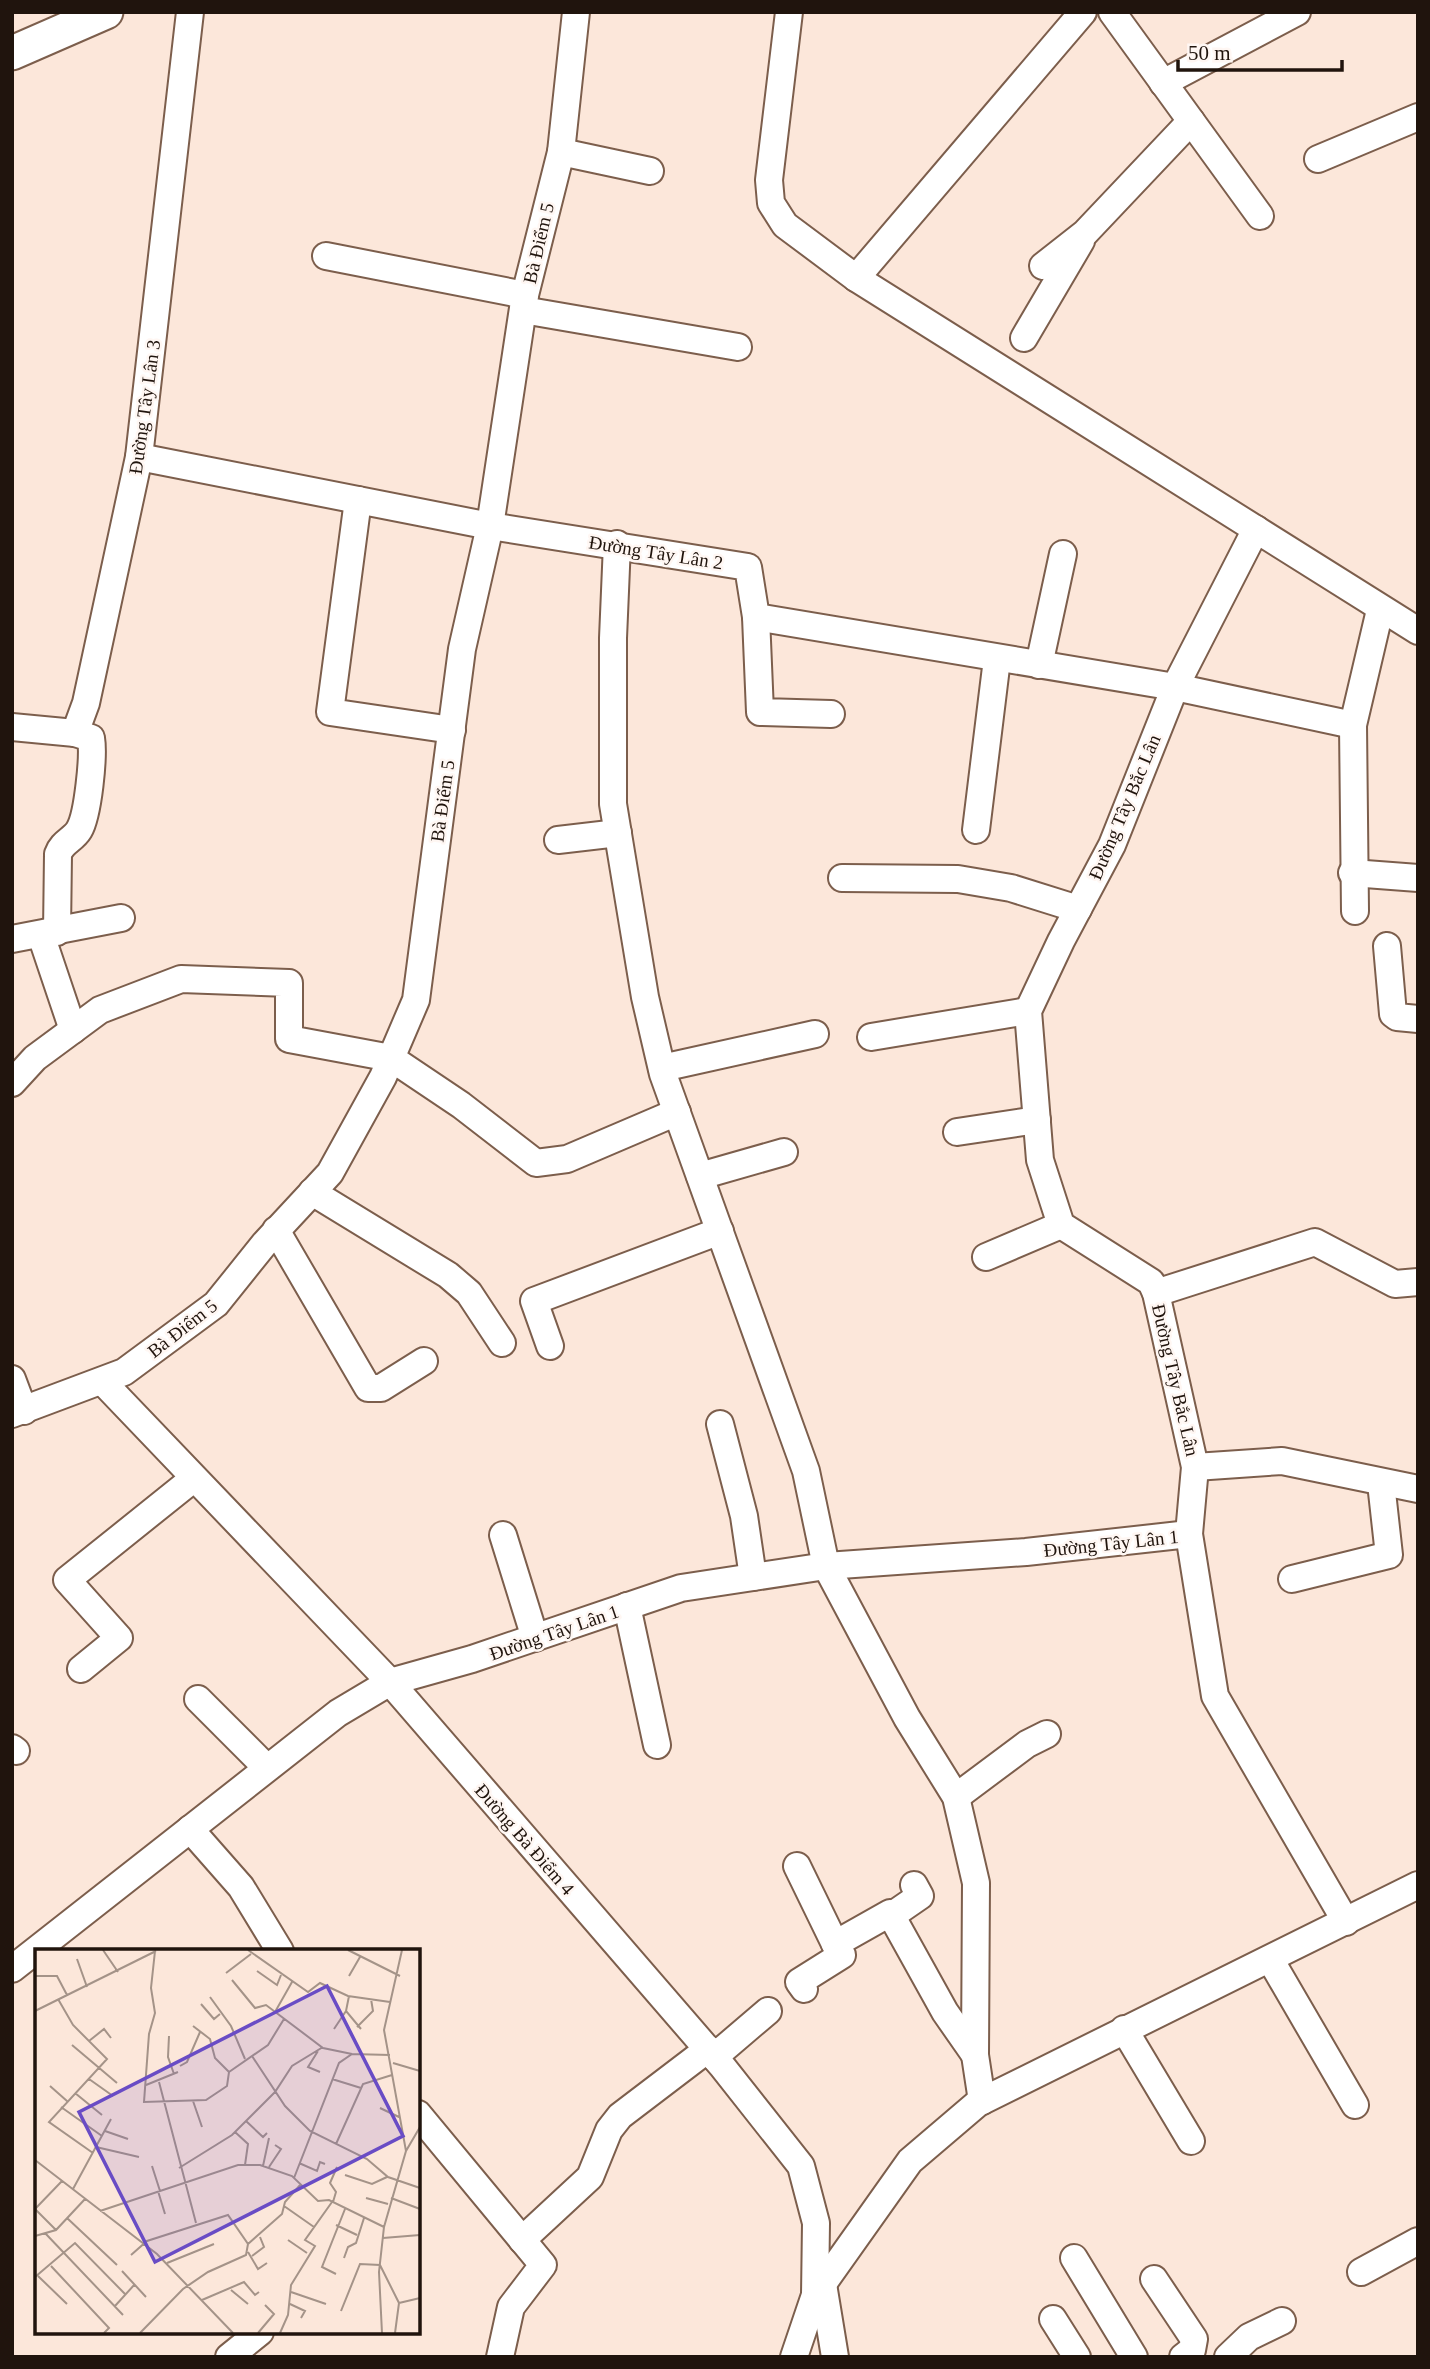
<svg xmlns="http://www.w3.org/2000/svg" width="1430" height="2369" viewBox="0 0 1430 2369" font-family="Georgia,serif">
<rect width="100%" height="100%" fill="#fce7da"/>
<g fill="none" stroke-linecap="round" stroke-linejoin="round">
<g stroke="#7c5e4c" stroke-width="30">
<g id="minor">
<path d="M789,12L769,180L771,203L785,225L856,278L1418,631"/>
<path d="M1112,12L1260,216"/>
<path d="M1163,83L1297,12"/>
<path d="M561,152L650,171"/>
<path d="M1318,159L1418,117"/>
<path d="M326,256L525,295"/>
<path d="M1043,266L1085,233L1191,121"/>
<path d="M856,278L1083,12"/>
<path d="M523,310L738,347"/>
<path d="M1024,338L1081,241"/>
<path d="M139,457L490,526L748,567L756,617L1175,687L1353,725"/>
<path d="M358,500L330,712L452,730"/>
<path d="M1256,529L1175,687L1112,845L1061,941L1028,1011L1040,1160L1061,1225L1151,1282L1156,1293L1195,1467L1189,1534L1215,1696L1346,1922"/>
<path d="M617,544L613,638V804L645,997L663,1074L806,1471L826,1566L907,1718L956,1797L976,1883L975,2055L982,2101"/>
<path d="M756,617L760,712L831,714"/>
<path d="M1039,665L1063,554"/>
<path d="M12,727L75,733L86,703L139,457L190,12"/>
<path d="M976,830L997,659"/>
<path d="M558,840L618,833"/>
<path d="M1352,873L1418,878"/>
<path d="M842,878L958,879L1011,888L1078,909"/>
<path d="M1355,911L1353,725L1380,610"/>
<path d="M57,932L58,854C62,842 73,840 79,830C88,815 94,756 91,738L75,733"/>
<path d="M41,935L73,1030"/>
<path d="M12,939L121,918"/>
<path d="M1387,946L1393,1014L1397,1017L1418,1019"/>
<path d="M871,1037L1028,1011"/>
<path d="M662,1068L815,1034"/>
<path d="M12,1083L35,1058L100,1010L181,979L289,983V1039L391,1058L461,1105L536,1163L567,1159L677,1112"/>
<path d="M957,1132L1037,1120"/>
<path d="M700,1176L784,1152"/>
<path d="M312,1192L448,1275L469,1293L502,1343"/>
<path d="M276,1230L368,1388H381L424,1361"/>
<path d="M986,1257L1061,1225"/>
<path d="M1156,1293L1315,1242L1395,1284L1418,1282"/>
<path d="M550,1346L534,1301L720,1231"/>
<path d="M12,1379L24,1411"/>
<path d="M102,1381L390,1682L722,2066L801,2166L816,2223L815,2295L794,2357"/>
<path d="M12,1414L124,1372L216,1304L265,1243L330,1173L383,1077L416,1000L462,649L490,526L525,295L561,152L576,12"/>
<path d="M720,1424L744,1516L753,1577"/>
<path d="M1195,1467L1282,1461L1418,1489"/>
<path d="M503,1535L535,1638"/>
<path d="M1292,1579L1389,1555L1381,1483"/>
<path d="M627,1606L657,1745"/>
<path d="M81,1669L119,1638L67,1580L193,1479"/>
<path d="M198,1699L267,1768"/>
<path d="M12,1748L16,1751"/>
<path d="M956,1797L1027,1744L1047,1734"/>
<path d="M190,1829L241,1887L280,1951"/>
<path d="M797,1866L835,1944"/>
<path d="M891,1916L920,1896L914,1885"/>
<path d="M1270,1959L1355,2105"/>
<path d="M12,1969L338,1713L390,1682L472,1659L681,1588L826,1566L1026,1552L1189,1534"/>
<path d="M804,1989L799,1982L842,1955L835,1944L890,1913L945,2012L975,2055"/>
<path d="M1124,2029L1191,2141"/>
<path d="M714,2057L768,2011"/>
<path d="M418,2114L543,2265L511,2307L500,2357"/>
<path d="M522,2240L590,2177L609,2130L620,2116L708,2049"/>
<path d="M1074,2258L1134,2357"/>
<path d="M1361,2272L1418,2241"/>
<path d="M1154,2279L1194,2339L1192,2350L1183,2357"/>
<path d="M823,2284L835,2357"/>
<path d="M815,2295L910,2161L978,2103L1418,1885"/>
<path d="M1053,2319L1077,2357"/>
<path d="M229,2357L260,2332"/>
<path d="M1228,2357L1249,2337L1282,2321"/>
</g>
</g>
<g stroke="#7c5e4c" stroke-width="37">
<path id="major" d="M12,53L106,12"/>
</g>
<use href="#minor" stroke="#fff" stroke-width="26"/>
<use href="#major" stroke="#fff" stroke-width="33"/>
</g>
<g text-anchor="middle" stroke-width="5" stroke-linejoin="round" paint-order="stroke">
<g font-size="19" fill="#20140d" stroke="#fff7f3">
<text transform="translate(538 243) rotate(-77)" y="7">Bà Điểm 5</text>
<text transform="translate(144 407) rotate(-82)" y="7">Đường Tây Lân 3</text>
<text transform="translate(656 552) rotate(9)" y="7">Đường Tây Lân 2</text>
<text transform="translate(442 801) rotate(-82)" y="7">Bà Điểm 5</text>
<text transform="translate(1124 807) rotate(-67)" y="7">Đường Tây Bắc Lân</text>
<text transform="translate(182 1328) rotate(-38)" y="7">Bà Điểm 5</text>
<text transform="translate(1176 1380) rotate(77)" y="7">Đường Tây Bắc Lân</text>
<text transform="translate(1111 1543) rotate(-6)" y="7">Đường Tây Lân 1</text>
<text transform="translate(554 1632) rotate(-19)" y="7">Đường Tây Lân 1</text>
<text transform="translate(525 1839) rotate(49)" y="7">Đường Bà Điểm 4</text>
</g>
</g>
<g transform="translate(35 1949)">
<rect width="385" height="385" fill="#fce7da"/>
<path fill="none" stroke="#a49388" stroke-width="2" d="M68,1L83,23M213,1L273,43L285,34L313,47L355,53M313,1L365,27M367,1L349,81L371,202M120,2L116,39L120,64L114,85L109,153L171,151L192,137L194,123L233,96L249,70M42,10L52,38M222,22L242,36L246,26M191,24L216,5M0,27H22L32,46M314,27L325,8M197,31L220,59L231,56L288,99L317,105M314,47L311,62L326,80M175,48L196,77L210,110M23,50L38,76L72,110L14,173L58,204M166,55L179,70L185,65M0,62L121,2M240,63L257,33M158,77L175,90L180,109L194,123M322,78L338,62L336,50M299,80L311,62M134,87L133,108L139,125M54,92L69,80L76,89M37,96L82,134M283,102L273,118L285,123M217,107L250,157L275,182L332,210L353,228L385,239M358,114L385,122M145,117L152,113L165,83M54,130L78,147M297,130L326,139M124,133L161,274M111,136L143,123M15,137L32,152M40,144L67,166M158,152L167,178M26,158L67,187M345,159L364,168M211,172L228,188L232,184M70,182L93,190M200,183L213,195L210,216M301,195L328,135L357,126M61,198L104,208M0,211L122,305L198,384M264,214L282,222L285,213L290,215M117,217L125,242M228,217L234,189M234,218L246,200L240,196M144,219L197,186L240,143L257,117L288,98M310,226L337,235L352,228M259,229L304,114L317,105L355,106M38,240L76,170M123,242L130,265M331,249L353,255M356,249L385,260M298,253L301,243L295,234L302,218M249,257L279,278M65,262L203,216H225L257,227L283,252L294,251L349,278M32,269L82,316M301,276L322,286M21,281L0,260L27,232M10,284L88,366M0,287L21,281L50,250M348,289L385,286M253,291L272,304M213,295L247,265L250,253L266,235M213,303L223,320L232,314M96,306L112,292L193,266L213,295L211,306L173,323L148,340L105,384M217,307L229,298L225,288M309,309L313,298L321,294L329,269M132,314L179,295M16,317L74,379L69,384M87,322L111,348M301,325L287,318L310,260M3,327L32,355M0,328L40,294L90,345M196,341L213,355M256,343L291,355M167,351L209,333L220,346L224,343M364,354L385,349M255,355L270,362L266,369M80,357L100,335M306,362L325,315L345,316L364,354L360,384M223,384L239,365L230,356M245,384L253,366L256,336L280,297L270,291L297,253M347,384L344,323L349,278L371,202L385,178"/>
<path fill="#694cc5" fill-opacity="0.15" stroke="#694cc5" stroke-width="3.5" d="M292,37L368,187L120,313L44,163Z"/>
<rect width="385" height="385" fill="none" stroke="#20140d" stroke-width="3.5"/>
</g>
<rect width="1430" height="2369" fill="none" stroke="#20140d" stroke-width="28"/>
<path d="M1178 60v10h164v-10" fill="none" stroke="#20140d" stroke-width="3.5"/>
<text x="1188" y="60" font-size="21" fill="#20140d" stroke="#fff7f3" stroke-width="5" paint-order="stroke">50 m</text>
</svg>
